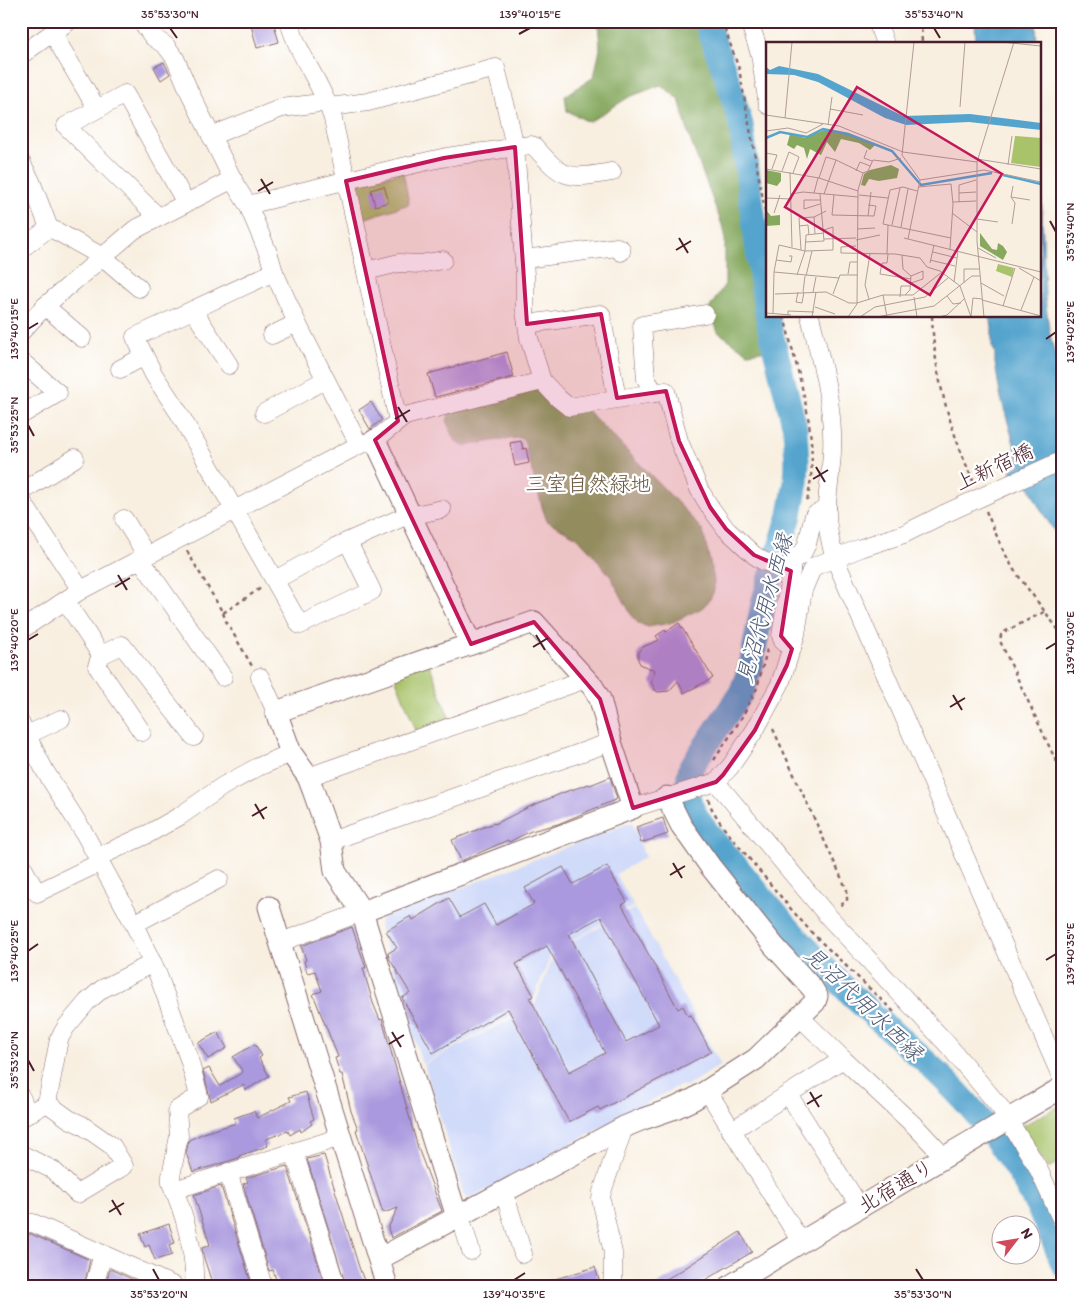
<svg xmlns="http://www.w3.org/2000/svg" width="1084" height="1307" viewBox="0 0 1084 1307" font-family="Itim,'Klee One',sans-serif">
<rect width="100%" height="100%" fill="#fff"/>
<filter id="ink" filterUnits="userSpaceOnUse"><feTurbulence type="fractalNoise" baseFrequency=".02" numOctaves="2"/><feDisplacementMap in="SourceGraphic" scale="10" xChannelSelector="R" yChannelSelector="G"/><feConvolveMatrix kernelMatrix="1 2 1 2 8 2 1 2 1" color-interpolation-filters="sRGB"/></filter>
<filter id="wash" filterUnits="userSpaceOnUse"><feTurbulence type="fractalNoise" baseFrequency=".0096" numOctaves="4" result="noise"/><feDisplacementMap in="SourceGraphic" scale="20" xChannelSelector="R" yChannelSelector="G"/><feGaussianBlur stdDeviation="1.12" result="paint"/><feColorMatrix in="noise" values="0 0 0 0 0 0 0 0 0 0 0 0 0 0 0 0 0 1.4 0 .05"/><feComposite in="paint" operator="in"/></filter>
<g filter="url(#wash)">
<rect width="100%" height="100%" fill="#f8efe0"/>
<g fill="#d0daf9">
<path d="M632,822L645,857L616,874L634,906L553,951L531,1005L422,1064L379,924L382,918Z"/>
<path d="M635,908L721,1065L686,1086L680,1085L470,1199L464,1196L424,1064L534,1007L555,951Z"/>
</g>
<g fill="#a8c36a" stroke="#79714a">
<path d="M403,172L409,204L360,220L355,183Z"/>
<path d="M428,660L452,726L419,738L393,672Z"/>
<path d="M1063,1104V1161L1048,1168L1022,1126Z"/>
</g>
<g fill="#86a95e" stroke="#686444">
<path d="M598,21H699L729,99L768,260V316H777L780,348L748,353L718,332L709,309L725,284V233L690,139L679,99L661,85L629,97L589,122L567,111L565,96L594,77L600,49Z"/>
<path d="M535,389L542,391L589,412L679,504L703,531L714,580V591L709,601L702,608L671,623L648,627L638,623L633,618L611,577L591,552L577,537L547,521L543,510L524,441L520,438L499,440L464,446L457,443L450,430L447,422L449,413Z"/>
</g>
<g fill="#55a4ce" stroke="#50627c">
<path d="M975,21H1036L1037,44H976Z"/>
<path d="M1040,154L1045,298L1049,329L1063,392V545L1038,505L1022,471L1012,476L1010,471L1020,465L1000,394L995,363V352L992,346V326L989,316H1040Z"/>
</g>
<g fill="none" stroke-linecap="round" stroke-linejoin="round">
<path stroke="#55a4ce" stroke-width="25" d="M706,21L728,81L741,125L764,296L769,325L795,428L797,462L796,482L790,515L763,603L751,666L741,693L691,767C687,781 686,795 692,808C700,828 726,854 740,871C777,917 816,961 859,1002C894,1035 932,1064 964,1100C1007,1148 1041,1203 1063,1264"/>
</g>
<g id="blocks">
<g fill="#aa99de" fill-rule="evenodd">
<path d="M250,21H273L279,42L257,48Z"/>
<path d="M164,62L170,74L161,80L154,67Z"/>
<path d="M384,186L389,202L375,206L371,190Z"/>
<path d="M507,352L514,377L435,397L428,374Z"/>
<path d="M371,402L382,420L370,429L359,410Z"/>
<path d="M521,441L523,449L526,448L529,463L515,466L510,443Z"/>
<path d="M679,623L713,678L684,693L678,681L669,691L658,692L655,690L651,682L655,670L641,665L638,660V653L643,647L659,640L656,636L665,630L666,632Z"/>
<path d="M610,777L617,799L558,824L531,831L509,842L508,840L461,861L452,840L494,823L495,824L529,807L565,792L589,784L590,785Z"/>
<path d="M663,818L668,834L641,843L636,827Z"/>
<path d="M607,866L627,902L622,905L678,1009L683,1006L688,1016L691,1015L711,1052L600,1110L598,1107L569,1122L508,1009L433,1053L402,998L410,993L389,958L388,953L397,948L386,931L411,916L413,920L449,898L460,917L484,904L496,925L534,904L525,888L563,867L573,884ZM601,917L659,1025L626,1042L569,934ZM547,946L605,1053L569,1072L530,998L534,996L516,964Z"/>
<path d="M352,927L366,968H363L373,1003L380,1020L382,1019L386,1033L418,1148L442,1211L391,1238L388,1228L398,1208L383,1213L356,1130L358,1129L351,1111L342,1074H340L335,1058L338,1057L313,994L322,991L315,971L307,973L304,961L306,960L301,946Z"/>
<path d="M218,1032L227,1048L208,1059L198,1043Z"/>
<path d="M255,1044L262,1056L259,1058L269,1076L246,1090L243,1085L211,1101L203,1071L209,1068L220,1086L243,1072L233,1057Z"/>
<path d="M306,1092L314,1119L310,1121L312,1124L301,1132L300,1129L290,1135L288,1131L266,1139L268,1146L239,1156V1158L193,1172L186,1153L189,1140L204,1133L236,1123L234,1118L254,1111L257,1118L291,1101L289,1097Z"/>
<path d="M324,1155L359,1267L366,1286H346L307,1159Z"/>
<path d="M287,1166L324,1282L314,1286H278L273,1270L269,1271L243,1184L248,1182L246,1178Z"/>
<path d="M221,1186L252,1286H213L203,1255L202,1248L210,1245L194,1195Z"/>
<path d="M169,1224L175,1243L169,1245L172,1255L155,1260L149,1245L145,1247L140,1234Z"/>
<path d="M740,1232L752,1252L695,1286H654L682,1270Z"/>
<path d="M21,1234L26,1235L27,1234H31L90,1260L84,1286H37L21,1280Z"/>
<path d="M595,1267L601,1286H542V1283Z"/>
<path d="M110,1269L147,1286L105,1285Z"/>
</g>
</g>
</g>
<g filter="url(#ink)">
<use href="#blocks" fill-opacity="0" stroke="#87686a" stroke-width="1"/>
<g fill="none" stroke-linecap="round" stroke-linejoin="round">
<g stroke="#87686a" stroke-width="19">
<g id="minor">
<path d="M141,21L153,37L166,46L175,58L189,91L236,186L248,205L269,255L274,272L297,323L359,445"/>
<path d="M289,21C298,56 323,85 333,119L398,421"/>
<path d="M749,21L760,54L768,105"/>
<path d="M877,21L885,44"/>
<path d="M53,34L97,109"/>
<path d="M21,55L69,21"/>
<path d="M211,136L282,108L327,102"/>
<path d="M21,162L31,181L49,228L58,232L103,257L139,288"/>
<path d="M612,172C567,179 565,181 534,146L531,145L515,147L525,275V311L529,338L542,381L559,399L569,407L666,391L679,441L699,489L710,507L726,529L754,555L763,561L791,571"/>
<path d="M248,205C313,189 377,172 442,158C466,153 491,152 515,147L506,107L496,68L368,102L330,107"/>
<path d="M158,217L66,126L125,94L186,203"/>
<path d="M21,249L49,228"/>
<path d="M524,259L617,247L621,249V252"/>
<path d="M366,271L399,263L420,264L443,260"/>
<path d="M274,272L135,337L154,375L179,413L300,625L372,591L348,542"/>
<path d="M45,306L82,338"/>
<path d="M193,310L229,365"/>
<path d="M810,316C819,354 831,394 832,433C834,458 828,482 827,506C826,524 830,542 835,559L1063,1081"/>
<path d="M527,324L601,314L617,398"/>
<path d="M21,332L45,306L134,230L233,179"/>
<path d="M272,335L297,323"/>
<path d="M21,361L58,393L21,415"/>
<path d="M120,369L143,357"/>
<path d="M655,393L646,379L642,325L705,314"/>
<path d="M264,413L325,380"/>
<path d="M21,492L75,458"/>
<path d="M21,500L81,590"/>
<path d="M124,519L147,556"/>
<path d="M141,560L223,677"/>
<path d="M275,580L335,547L401,518L442,509"/>
<path d="M66,602L101,655L122,645L194,737"/>
<path d="M21,630L81,590L359,445L375,440L405,416L542,381"/>
<path d="M792,649L783,641L781,636L793,556H801L807,544L814,515L827,508"/>
<path d="M101,655L97,666L142,732"/>
<path d="M260,677L276,712"/>
<path d="M21,724L45,771L83,831L134,924L158,975L189,1059L199,1096L177,1110L179,1136L171,1176V1183C184,1211 196,1255 194,1286"/>
<path d="M27,735L61,719"/>
<path d="M308,777L586,679"/>
<path d="M716,782L827,915L947,1044L1000,1107L1037,1166L1063,1223"/>
<path d="M633,808L716,782L730,767L755,730L780,684L796,634L803,590L811,571L815,566L861,548L904,534L944,514"/>
<path d="M331,841L611,742"/>
<path d="M98,857L148,834L180,816L223,786L258,767L291,753"/>
<path d="M21,864L37,893L101,862"/>
<path d="M134,924L219,879"/>
<path d="M281,942L362,912"/>
<path d="M800,1017L843,1059"/>
<path d="M707,1090L801,1242"/>
<path d="M788,1094L860,1207"/>
<path d="M21,1097L28,1114"/>
<path d="M21,1118L47,1103L59,1039L66,1027L87,1002L102,989L153,963"/>
<path d="M731,1131L843,1059L918,1129L944,1157"/>
<path d="M294,1152L336,1286"/>
<path d="M21,1154L53,1170L77,1194L124,1166L112,1146L82,1125L69,1119L47,1103"/>
<path d="M228,1172L263,1286"/>
<path d="M174,1190L341,1137"/>
<path d="M504,1192L523,1254"/>
<path d="M460,1216L471,1251"/>
<path d="M21,1223H33L174,1286"/>
<path d="M94,1286L103,1254"/>
<path d="M613,1286V1253L601,1199L602,1192L624,1127"/>
</g>
</g>
<g stroke="#87686a" stroke-width="23">
<g id="tertiary">
<path d="M375,440L471,644"/>
<path d="M269,907L387,1286"/>
<path d="M362,912L633,808L611,742L600,699L593,687L534,622L276,712L291,753L308,777L313,790L331,841L335,871L362,912L457,1217"/>
<path d="M379,1259L624,1127L643,1119L675,1108L694,1099L756,1059L815,1002L817,996L812,988L774,946L710,866L681,825L667,797"/>
<path d="M730,1286L801,1242L1063,1087"/>
</g>
</g>
<g stroke="#87686a" stroke-width="2.5" stroke-dasharray="4 4" stroke-linecap="butt">
<path d="M722,21L739,69L768,227"/>
<path d="M921,21L922,44"/>
<path d="M306,27L321,21"/>
<path d="M784,316C798,377 822,438 807,501"/>
<path d="M932,316C934,376 950,429 974,483"/>
<path d="M986,511L1002,548L1014,570L1063,636"/>
<path d="M187,551L223,613L261,588"/>
<path d="M1044,612L1006,631L1001,635L1000,641L1063,776"/>
<path d="M223,613L226,621L252,666"/>
<path d="M773,729L847,890V901L839,906"/>
<path d="M714,760L741,719L757,688L768,646"/>
<path d="M708,799L712,809L723,827L791,909L813,934L896,1014"/>
</g>
<use href="#minor" stroke="#fff" stroke-width="18"/>
<use href="#tertiary" stroke="#fff" stroke-width="21"/>
<g stroke="#87686a" stroke-width="19" stroke-linecap="butt">
<path id="minor-bridge" d="M944,514L1063,460"/>
</g>
<use href="#minor-bridge" stroke="#fff" stroke-width="18"/>
</g>
</g>
<path fill="#c2185b" fill-opacity="0.2" stroke="#c2185b" stroke-width="4" stroke-linejoin="round" d="M515,147L527,324L601,314L617,398L666,391L679,441L710,507L726,529L754,555L791,571L781,636L792,649L787,665L755,730L723,775L716,782L633,808L600,699L534,622L471,644L375,440L398,421L346,181L444,158Z"/>
<path fill="none" stroke="#4a1f2b" stroke-width="2" d="M170,28L177,38M934,28L940,38M519,34L530,28M261,179L270,194M258,191L273,182M1050,221L1056,232M679,238L688,253M676,250L691,241M28,329L38,323M1046,339L1056,332M398,407L407,422M395,419L410,410M28,425L34,436M816,467L825,482M813,479L828,470M118,575L127,590M115,587L130,578M536,635L545,650M28,640L38,634M533,647L548,638M1046,649L1056,643M953,695L962,710M950,707L965,698M255,804L264,819M252,816L267,807M673,863L682,878M670,875L685,866M28,951L38,944M1046,960L1056,954M392,1032L401,1047M389,1044L404,1035M28,1060L34,1071M810,1092L819,1107M807,1104L822,1095M112,1200L121,1215M109,1212L124,1203M153,1269L159,1280M916,1269L923,1280M514,1280L525,1273"/>
<g text-anchor="middle" stroke-width="4.5" stroke-linejoin="round" paint-order="stroke">
<g font-size="21" fill="#4a1f2b" stroke="#fff">
<text transform="translate(994 467) rotate(-25)" y="7">上新宿橋</text>
<text transform="translate(896 1186) rotate(-31)" y="7">北宿通り</text>
</g>
<g font-size="21" fill="#6b5841" stroke="#fff">
<text x="588" y="491">三室自然緑地</text>
</g>
<g font-size="22" font-style="italic" fill="#4f5b74" stroke="#fff">
<text transform="translate(764 608) rotate(-74)" y="8">見沼代用水西縁</text>
<text transform="translate(864 1003) rotate(44)" y="8">見沼代用水西縁</text>
</g>
</g>
<g transform="translate(766 42)">
<rect width="275" height="275" fill="#f8efe0"/>
<path d="M249,94L275,96V125L245,121ZM232,222L248,226L246,235L230,229Z" fill="#a8c36a"/>
<path d="M58,88L79,91L110,102L104,108L93,101L75,97L69,110L61,100L55,113L44,107L41,117L38,106L31,103L28,107L21,103L24,92L39,96ZM125,123L133,127L131,136L113,139L103,137L99,144L95,143L98,132L104,128ZM0,128L15,131V139L11,144L0,141ZM0,168L5,174L14,173V183L0,184ZM214,191L226,207L231,208L232,201L237,204L241,210L237,218L214,204Z" fill="#86a95e"/>
<path d="M13,24L52,32L137,74L204,72L275,81V88L203,80L140,83L119,76L52,40L28,33L0,32V25L4,28Z" fill="#55a4ce"/>
<path fill="none" stroke="#55a4ce" stroke-width="2.5" d="M0,96L14,90L41,95L57,87L82,92L126,109L155,143L226,131M237,133L275,142"/>
<path fill="none" stroke="#b29c98" stroke-width="1" d="M235,0L275,4M194,65L199,0M64,67L97,73M0,73L73,84L137,110L211,120M19,76L26,0M62,83L66,55M0,89L22,86L40,91L57,82M101,108L98,116L106,119M0,111L11,113L6,127M211,117L275,127M70,118L97,131L102,129L107,118L123,120L135,116M242,123L246,94M0,127L53,136L92,149M16,129L23,110L33,115L27,131M90,129L94,120L104,124M24,130L26,205M53,136L60,115L70,118L58,152M154,138L218,128L275,140M247,144L245,155L264,158M152,145L185,142L187,162L184,207M151,149L137,145L124,148L117,182L185,196M48,151L52,136M193,151L210,150M25,152L37,150L92,155M68,153L66,173L108,174L110,164L102,163M93,153L122,156M245,155L249,161L246,182M0,156L26,157M187,160L210,159M193,160V143L210,138M54,162L38,167V158H54M8,171L14,153M186,171L211,190M102,174L105,150M48,175L49,192M211,177L232,180M126,183L134,146M33,184L42,183L43,193M135,185L142,147M91,187L109,186M138,196L275,230M58,197L90,196M142,197L154,138L136,113L148,0M90,198L114,193M39,200L58,199L54,152M90,204L75,205V211L129,212L154,216L161,225L174,229L194,244L205,275M212,206L230,216M35,208L33,176L48,175L60,169M167,210L191,216M121,212L122,183M122,212L121,221H116L114,232L145,237M136,213L137,227L145,234L144,248L139,253M10,218L25,220L26,214H23M164,218L189,224M164,221L168,203M253,226L275,239M8,230L73,236M82,232L84,220H91M31,233L39,209L40,193L58,191M40,234L46,209M145,234L157,229V237L145,241M188,240L192,209M198,241V227H213M215,241L238,254M32,250L30,260L36,261L38,250M37,250L39,234M47,250L50,235M9,252L60,250L83,261H91L117,253H147L176,230M67,252L74,233H92M117,253L121,275M181,254L187,262L195,261M134,255L135,244H144M148,255L151,275M103,257L99,243L104,212M216,258L275,274M237,264L249,226M49,265L69,272M255,268L268,235M0,271L25,273M7,271L8,230L13,203L39,209L67,208V185L58,188M22,273V269L48,270M205,274L207,256L216,257M46,275L50,250M82,275L91,262L92,148L97,131M94,275L109,265L159,255L182,236M111,275L168,264L206,234H214M173,275L181,273L198,257M218,275L211,199V120L248,0"/>
<path fill="#c2185b" fill-opacity="0.15" stroke="#c2185b" stroke-width="2.5" d="M91,45L236,132L164,253L19,165Z"/>
<rect width="275" height="275" fill="none" stroke="#4a1f2b" stroke-width="2.5"/>
</g>
<rect width="1084" height="1307" fill="none" stroke="#fff" stroke-width="55"/>
<g transform="translate(1016 1240) rotate(59)"><circle r="24" fill="#ffffff" stroke="#b7a5aa"/>
<path d="M0-4L9 19L0 12L-9 19Z" fill="#d1495b"/>
<text y="-8" font-size="14" font-weight="bold" text-anchor="middle" fill="#4a1f2b">N</text>
</g>
<rect x="28" y="28" width="1028" height="1252" fill="none" stroke="#4a1f2b" stroke-width="2"/>
<g font-size="12" text-anchor="middle" fill="#4a1f2b">
<text x="170" y="18">35°53'30"N</text>
<text x="530" y="18">139°40'15"E</text>
<text x="934" y="18">35°53'40"N</text>
<text transform="translate(1070 232) rotate(-90)" y="4">35°53'40"N</text>
<text transform="translate(14 329) rotate(-90)" y="4">139°40'15"E</text>
<text transform="translate(1070 332) rotate(-90)" y="4">139°40'25"E</text>
<text transform="translate(14 425) rotate(-90)" y="4">35°53'25"N</text>
<text transform="translate(14 640) rotate(-90)" y="4">139°40'20"E</text>
<text transform="translate(1070 643) rotate(-90)" y="4">139°40'30"E</text>
<text transform="translate(14 951) rotate(-90)" y="4">139°40'25"E</text>
<text transform="translate(1070 954) rotate(-90)" y="4">139°40'35"E</text>
<text transform="translate(14 1060) rotate(-90)" y="4">35°53'20"N</text>
<text x="159" y="1298">35°53'20"N</text>
<text x="514" y="1298">139°40'35"E</text>
<text x="923" y="1298">35°53'30"N</text>
</g>
</svg>
